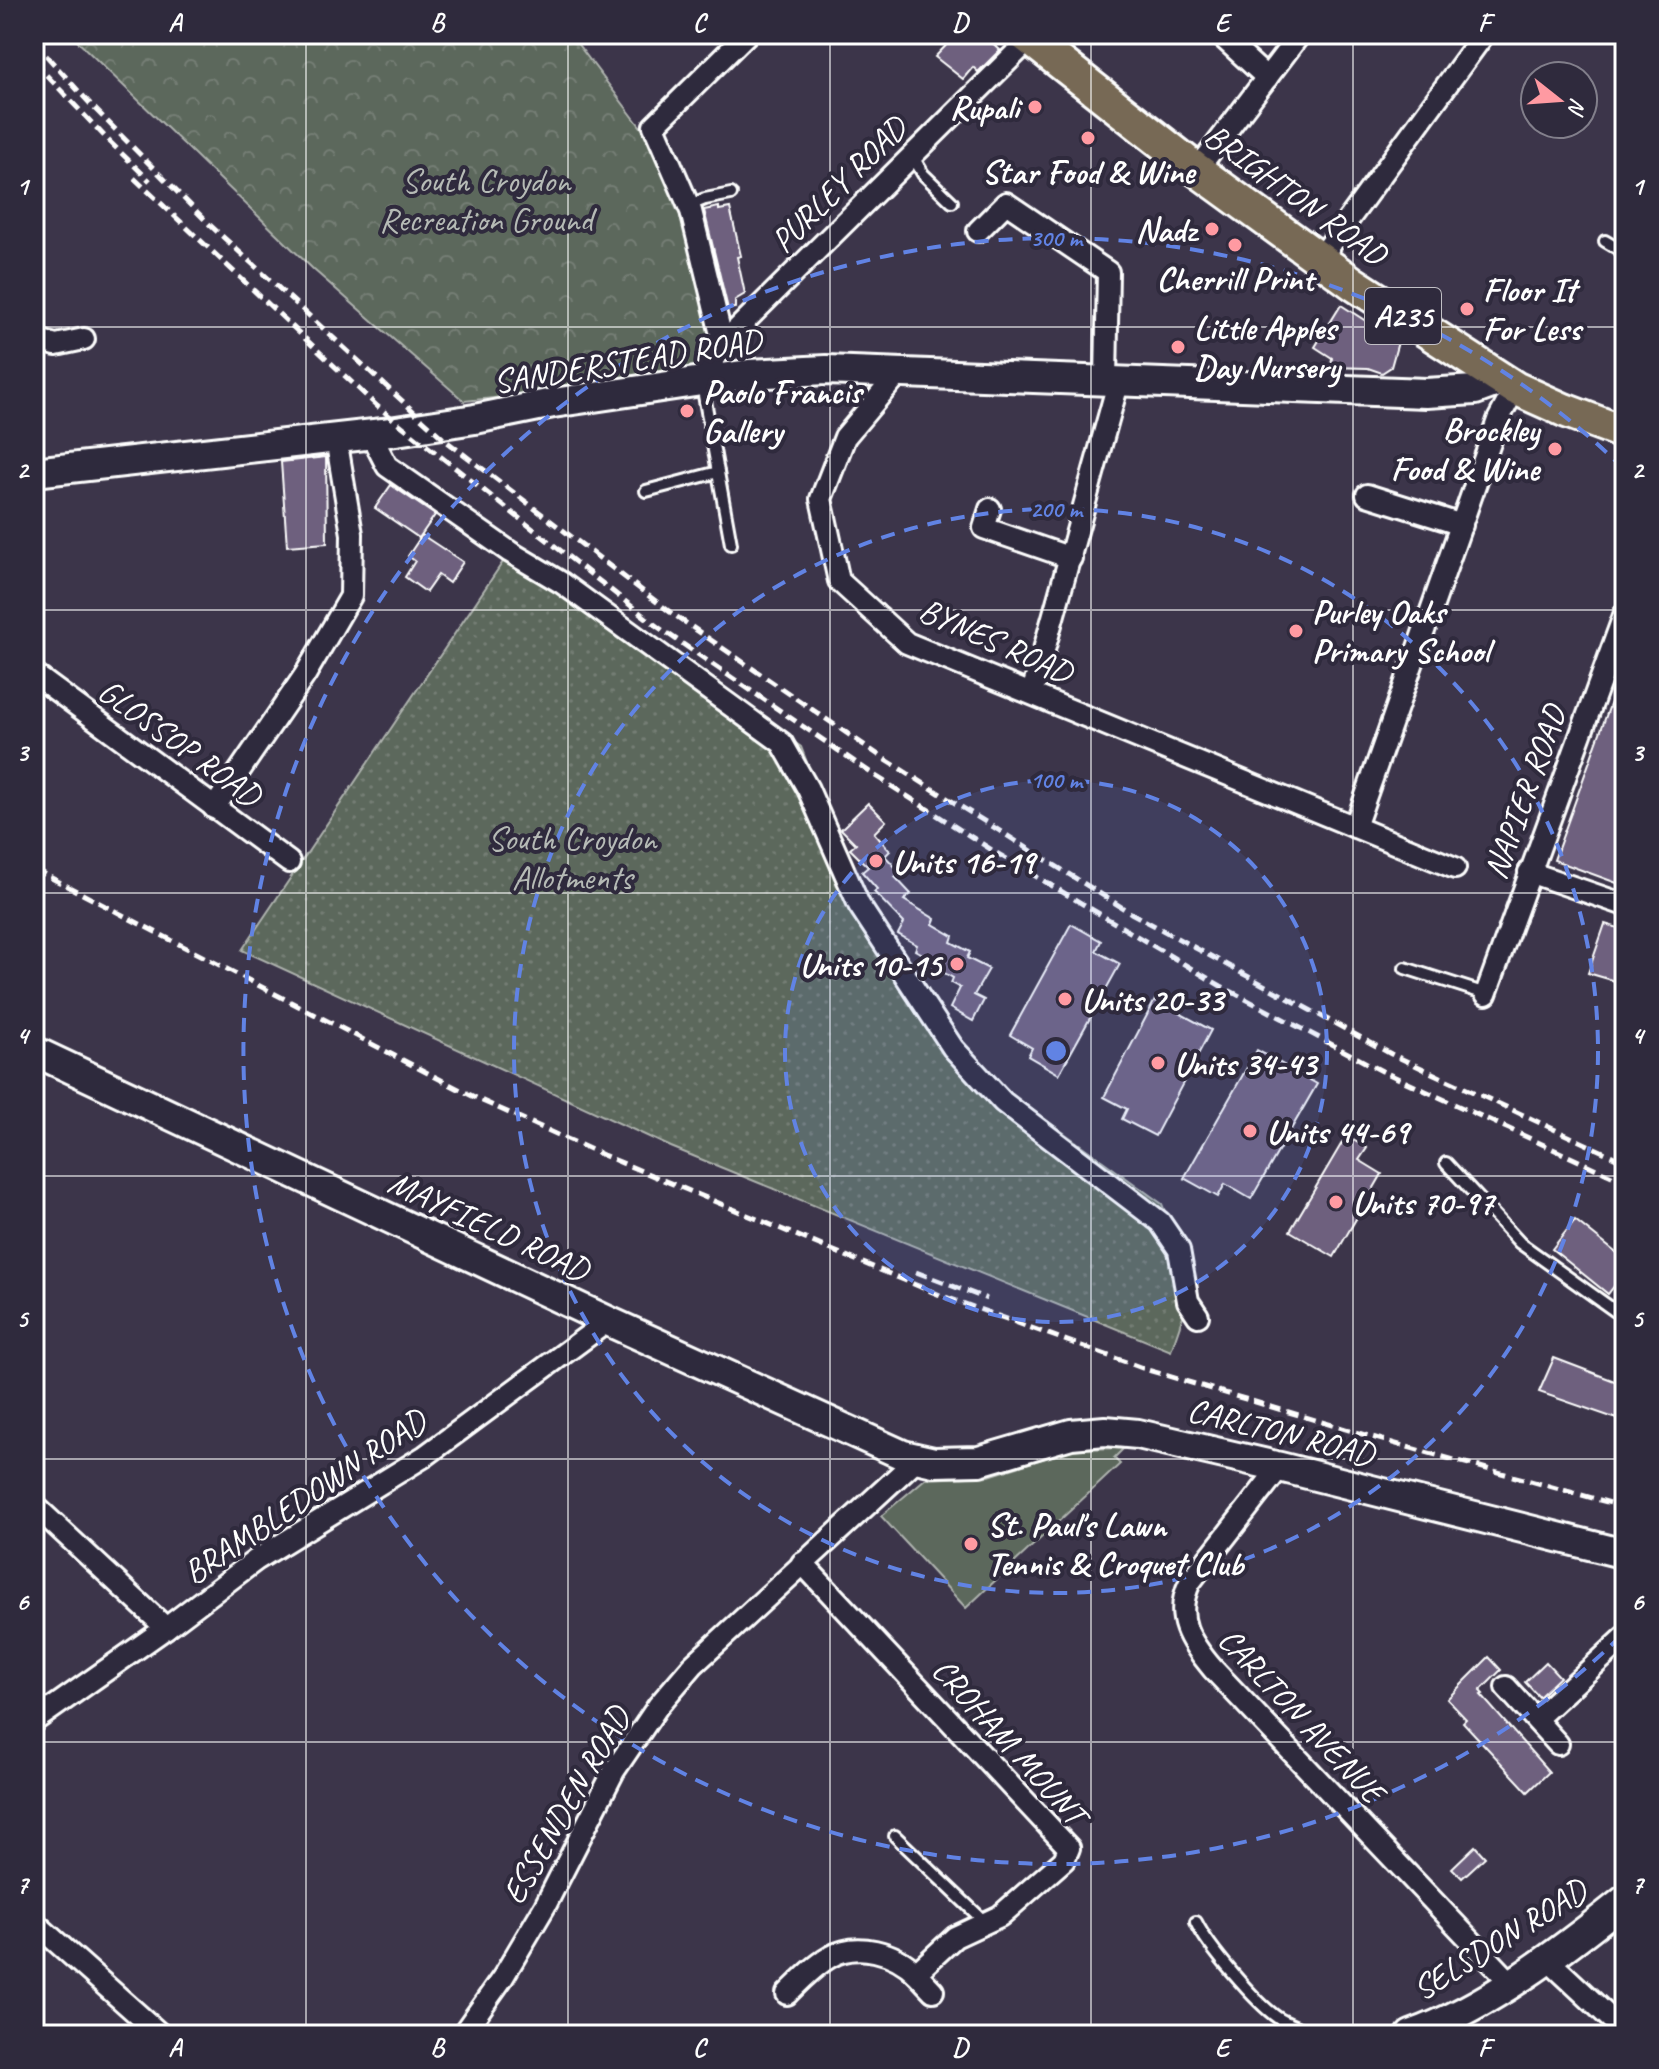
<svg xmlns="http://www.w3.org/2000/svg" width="1659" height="2069" viewBox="0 0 1659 2069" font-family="Caveat,sans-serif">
<defs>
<pattern id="park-crowns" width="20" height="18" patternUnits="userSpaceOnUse" patternTransform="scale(2)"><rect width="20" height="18" fill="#5c675c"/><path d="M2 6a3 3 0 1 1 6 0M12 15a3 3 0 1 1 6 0" fill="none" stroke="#747e74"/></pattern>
<pattern id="garden-dots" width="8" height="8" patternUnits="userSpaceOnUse" patternTransform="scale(2)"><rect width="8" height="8" fill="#5c675c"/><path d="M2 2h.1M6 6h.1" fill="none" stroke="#747e74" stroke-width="1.8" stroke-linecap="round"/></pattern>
</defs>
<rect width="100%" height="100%" fill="#3c354a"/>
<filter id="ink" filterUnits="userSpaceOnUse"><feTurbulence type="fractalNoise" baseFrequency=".0125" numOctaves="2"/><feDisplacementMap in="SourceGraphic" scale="16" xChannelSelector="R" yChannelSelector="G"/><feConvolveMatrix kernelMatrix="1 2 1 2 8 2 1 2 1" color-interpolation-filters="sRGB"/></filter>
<g filter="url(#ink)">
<path fill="#5c675c" stroke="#aeb3ae" stroke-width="2" d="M1124,1448L1114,1458L1120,1464L966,1608L881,1516L925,1479L989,1476L1074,1449Z"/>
<path fill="url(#park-crowns)" stroke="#aeb3ae" stroke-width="2" d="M70,34H570L646,134L683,212L715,342L697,371L553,392L464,401L314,270Z"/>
<path fill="url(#garden-dots)" stroke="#aeb3ae" stroke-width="2" d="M515,544L801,747L825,809L886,932L984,1075L1162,1204L1194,1284L1171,1351L671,1147L242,950Z"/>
<g fill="#6e617e" stroke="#fff" stroke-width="2">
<path d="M957,34H983L1000,50L978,72L973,67L963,79L935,57Z"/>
<path d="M719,207V210L730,208L741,256L737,257L745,294L735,300V308L728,309L704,210Z"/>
<path d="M1341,305L1380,330L1395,335L1398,342L1391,367L1382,373L1368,368L1331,367L1332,358L1315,347Z"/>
<path d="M326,457L327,543L287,546L281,462Z"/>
<path d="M391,485L435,515L419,538L375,508Z"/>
<path d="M422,535L463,562L449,583L438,575L426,592L405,577L415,561L408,556Z"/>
<path d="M1623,669H1625V886L1554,860Z"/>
<path d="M868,803L886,821L874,833L890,851L885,856L900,872L895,877L911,894L904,900L935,919L933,924L953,936L951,942L970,952L967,958L989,969L974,995L984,1000L973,1021L950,1008L960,988L951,983L953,978L934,967L937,962L915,950L917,945L898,934L904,923L874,892L877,889L862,872L868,867L850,849L856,844L841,829Z"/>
<path d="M1071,924L1101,941L1096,951L1120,964L1059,1074L1028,1056L1032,1048L1010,1035Z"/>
<path d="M1605,924L1625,930V950L1615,981L1588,973Z"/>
<path d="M1155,1000L1211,1030L1155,1136L1122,1119L1127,1109L1104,1097Z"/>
<path d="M1257,1050L1317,1084L1251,1199L1225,1184L1218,1197L1184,1178Z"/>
<path d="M1346,1136L1367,1148L1359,1160L1382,1174L1334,1257L1290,1231Z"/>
<path d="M1575,1220L1625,1260V1272L1608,1294L1552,1249Z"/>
<path d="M1554,1358L1625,1385V1397L1617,1419L1539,1392Z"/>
<path d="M1489,1657L1501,1670L1480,1691L1483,1694L1481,1695L1549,1772L1528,1792L1463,1722L1466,1719L1447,1699Z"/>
<path d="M1546,1662L1560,1677L1539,1697L1525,1682Z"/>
<path d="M1475,1846L1485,1857L1462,1878L1452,1868Z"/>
</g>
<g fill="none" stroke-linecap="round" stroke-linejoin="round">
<g stroke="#fff" stroke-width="16">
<g id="lane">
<path d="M912,155L923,174L952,202"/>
<path d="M688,206L705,199L731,194"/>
<path d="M1605,241L1625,253"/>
<path d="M702,384L731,544"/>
<path d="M646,491L718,472"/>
<path d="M1405,968L1486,994"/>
<path d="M1446,1163L1520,1243L1625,1318"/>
<path d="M895,1836L986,1923"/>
<path d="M1196,1922C1208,1947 1255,2002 1278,2018C1289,2025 1301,2027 1311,2035"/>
</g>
</g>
<g stroke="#fff" stroke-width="26">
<g id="street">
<path d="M1219,34L1267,78"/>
<path d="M1197,170L1300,34"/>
<path d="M978,231L1006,203L1108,272L1106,380"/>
<path d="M1319,260L1484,34"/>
<path d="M34,339L56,345L84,339"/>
<path d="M723,343L691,211L654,126L747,34"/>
<path d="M898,374L845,437L821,499L839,581L907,643L1455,868"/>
<path d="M701,382L723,343L1030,39"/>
<path d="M371,435L387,466L510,552L562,583L782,743L808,789L859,905L953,1048L1003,1102L1160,1222L1179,1250L1188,1301L1198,1316"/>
<path d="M1367,495L1462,525"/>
<path d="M990,509L984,528L1071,558"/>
<path d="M34,674L289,862"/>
<path d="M1032,693L1119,380"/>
<path d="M214,808L305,675L351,596L352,534L336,438"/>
<path d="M1355,827L1498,420L1515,388"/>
<path d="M1529,872L1625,905"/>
<path d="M1486,994L1625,613"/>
<path d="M1280,1467L1190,1582C1173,1617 1190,1642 1213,1669L1511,1983"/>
<path d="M34,1505L166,1628"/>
<path d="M1506,1687L1558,1744"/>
<path d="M1536,1719L1625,1637"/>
<path d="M34,1721L166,1628L256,1560L425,1456L608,1321"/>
<path d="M34,1922L161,2035"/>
<path d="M1547,1959L1625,2032"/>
<path d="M916,1973L933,1991"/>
<path d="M787,1994C800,1981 814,1966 830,1957C857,1941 895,1952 916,1973L955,1937L1000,1916L1064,1860L1069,1848L802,1563"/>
<path d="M462,2035L503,1977L545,1906L614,1771L658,1706L693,1665L917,1459"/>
</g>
</g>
<g stroke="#fff" stroke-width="34">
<g id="secondary">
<path d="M34,472L383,433L475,419L553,403L749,374L826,370L1426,393L1475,390L1502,380"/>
<path d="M34,1051L608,1321L903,1455L934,1462L979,1461L1071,1434L1105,1431L1138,1434L1280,1467L1625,1554"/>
<path d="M1411,2035C1485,2009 1564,1949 1625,1900"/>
</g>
</g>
<g stroke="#fff" stroke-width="38">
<path id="primary" d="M1024,34L1197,170L1354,284L1515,388L1564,410L1625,433"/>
</g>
<use href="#lane" stroke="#2f2a3d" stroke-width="10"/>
<use href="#street" stroke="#2f2a3d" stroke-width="20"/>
<use href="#secondary" stroke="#2f2a3d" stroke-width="28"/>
<use href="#primary" stroke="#776954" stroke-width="32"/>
<g stroke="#fff" stroke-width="5" stroke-dasharray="12 6" stroke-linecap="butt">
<path d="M34,42L94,108L210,225L445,440L670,612L883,758L1131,913L1391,1054L1625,1162"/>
<path d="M34,62L109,141L150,181"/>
<path d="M134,178L377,406L426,445L658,627L874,775L995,852L1221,986L1382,1071L1625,1182"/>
<path d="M34,869L478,1099L603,1155L940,1295L1148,1370L1389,1442L1625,1507"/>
<path d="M916,1272L987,1299"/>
</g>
</g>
</g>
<path fill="none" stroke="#fff" stroke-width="2" stroke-opacity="0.55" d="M306,34V2035M568,34V2035M830,34V2035M1091,34V2035M1353,34V2035M34,327H1625M34,610H1625M34,893H1625M34,1176H1625M34,1459H1625M34,1742H1625"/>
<circle cx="1056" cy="1051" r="271" fill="#6183e4" fill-opacity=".12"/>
<g fill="none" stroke="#6183e4" stroke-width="4" stroke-dasharray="14 10">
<circle cx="1056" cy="1051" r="271"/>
<circle cx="1056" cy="1051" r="542"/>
<path d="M1621 1636A813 813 0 1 1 1621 466"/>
</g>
<g fill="#ff9aa2" stroke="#2f2a3d" stroke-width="3">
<circle cx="1035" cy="107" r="8"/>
<circle cx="1088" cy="138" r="8"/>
<circle cx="1212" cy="229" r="8"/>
<circle cx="1235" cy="245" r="8"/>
<circle cx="1467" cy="309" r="8"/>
<circle cx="1178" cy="347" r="8"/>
<circle cx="687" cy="411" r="8"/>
<circle cx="1555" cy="449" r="8"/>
<circle cx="1296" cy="631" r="8"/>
<circle cx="876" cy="861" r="8"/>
<circle cx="957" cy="964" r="8"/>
<circle cx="1065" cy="999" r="8"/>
<circle cx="1158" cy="1063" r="8"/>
<circle cx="1250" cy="1131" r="8"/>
<circle cx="1336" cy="1202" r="8"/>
<circle cx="971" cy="1544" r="8"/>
</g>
<g text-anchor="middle" stroke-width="8" stroke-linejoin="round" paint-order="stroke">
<rect fill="#2f2a3d" stroke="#c1bfc5" stroke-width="2" x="1365" y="288" width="76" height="56" rx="6"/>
<g font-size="32" font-weight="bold" fill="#fff">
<text x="1403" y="327">A235</text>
</g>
<g font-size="34" font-weight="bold" fill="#fff" stroke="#2f2a3d" text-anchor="start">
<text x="1019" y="119" text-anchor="end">Rupali</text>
<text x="1088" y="183" text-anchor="middle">Star Food &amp; Wine</text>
<text x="1196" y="241" text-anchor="end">Nadz</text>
<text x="1235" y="290" text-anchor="middle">Cherrill Print</text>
<text x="1483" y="301">Floor It<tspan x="1483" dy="39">For Less</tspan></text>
<text x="1194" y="339">Little Apples<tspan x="1194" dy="39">Day Nursery</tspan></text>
<text x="703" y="403">Paolo Francis<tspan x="703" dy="39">Gallery</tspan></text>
<text x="1539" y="441" text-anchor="end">Brockley<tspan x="1539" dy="39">Food &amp; Wine</tspan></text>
<text x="1312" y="623">Purley Oaks<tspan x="1312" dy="39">Primary School</tspan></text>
<text x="892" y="873">Units 16-19</text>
<text x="941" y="976" text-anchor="end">Units 10-15</text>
<text x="1081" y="1011">Units 20-33</text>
<text x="1174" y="1075">Units 34-43</text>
<text x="1266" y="1143">Units 44-69</text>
<text x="1352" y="1214">Units 70-97</text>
<text x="987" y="1536">St. Paul's Lawn<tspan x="987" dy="39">Tennis &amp; Croquet Club</tspan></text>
</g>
<g font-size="34" fill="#b6bbb6" stroke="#2f2a3d">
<text x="486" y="192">South Croydon<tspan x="486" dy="39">Recreation Ground</tspan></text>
<text x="572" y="850">South Croydon<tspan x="572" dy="39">Allotments</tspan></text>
</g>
<g font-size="34" fill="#fff" stroke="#2f2a3d">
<text transform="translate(838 184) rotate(-45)" y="12">PURLEY ROAD</text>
<text transform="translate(1296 194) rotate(36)" y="12">BRIGHTON ROAD</text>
<text transform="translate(627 360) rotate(-9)" y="12">SANDERSTEAD ROAD</text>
<text transform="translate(996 640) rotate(24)" y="12">BYNES ROAD</text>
<text transform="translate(180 742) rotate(36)" y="12">GLOSSOP ROAD</text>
<text transform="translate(1524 792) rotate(-70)" y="12">NAPIER ROAD</text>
<text transform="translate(489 1225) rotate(25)" y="12">MAYFIELD ROAD</text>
<text transform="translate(1281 1431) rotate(14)" y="12">CARLTON ROAD</text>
<text transform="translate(304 1496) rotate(-34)" y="12">BRAMBLEDOWN ROAD</text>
<text transform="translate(1302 1715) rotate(47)" y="12">CARLTON AVENUE</text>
<text transform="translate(1010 1741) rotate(48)" y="12">CROHAM MOUNT</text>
<text transform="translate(565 1805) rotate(-60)" y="12">ESSENDEN ROAD</text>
<text transform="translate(1499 1939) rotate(-32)" y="12">SELSDON ROAD</text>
</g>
</g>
<circle cx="1056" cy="1051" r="12" fill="#6183e4" stroke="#2f2a3d" stroke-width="4"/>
<g font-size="24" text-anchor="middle" font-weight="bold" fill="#6183e4" stroke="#2f2a3d" stroke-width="8" stroke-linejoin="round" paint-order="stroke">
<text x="1056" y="246">300 m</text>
<text x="1056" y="517">200 m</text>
<text x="1056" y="788">100 m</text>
</g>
<rect width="1659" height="2069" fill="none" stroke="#2f2a3d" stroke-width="88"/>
<g transform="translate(1559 100) rotate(107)"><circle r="38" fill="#2f2a3d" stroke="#827f8b" stroke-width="2"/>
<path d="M0-6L14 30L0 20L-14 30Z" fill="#ff9aa2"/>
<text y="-12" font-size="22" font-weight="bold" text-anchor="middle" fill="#ffffff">N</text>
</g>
<rect x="44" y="44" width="1571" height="1981" fill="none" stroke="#fff" stroke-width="3"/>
<g font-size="26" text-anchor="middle" font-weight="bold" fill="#fff">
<text x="175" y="31">A</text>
<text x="437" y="31">B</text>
<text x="699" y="31">C</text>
<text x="960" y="31">D</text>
<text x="1222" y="31">E</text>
<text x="1484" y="31">F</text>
<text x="22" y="195">1</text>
<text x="1637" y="195">1</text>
<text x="22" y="478">2</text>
<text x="1637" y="478">2</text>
<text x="22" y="761">3</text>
<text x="1637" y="761">3</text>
<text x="22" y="1044">4</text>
<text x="1637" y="1044">4</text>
<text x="22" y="1327">5</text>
<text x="1637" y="1327">5</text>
<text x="22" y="1610">6</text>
<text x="1637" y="1610">6</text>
<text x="22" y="1893">7</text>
<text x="1637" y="1893">7</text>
<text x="175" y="2056">A</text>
<text x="437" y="2056">B</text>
<text x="699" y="2056">C</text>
<text x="960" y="2056">D</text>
<text x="1222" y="2056">E</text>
<text x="1484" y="2056">F</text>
</g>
</svg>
